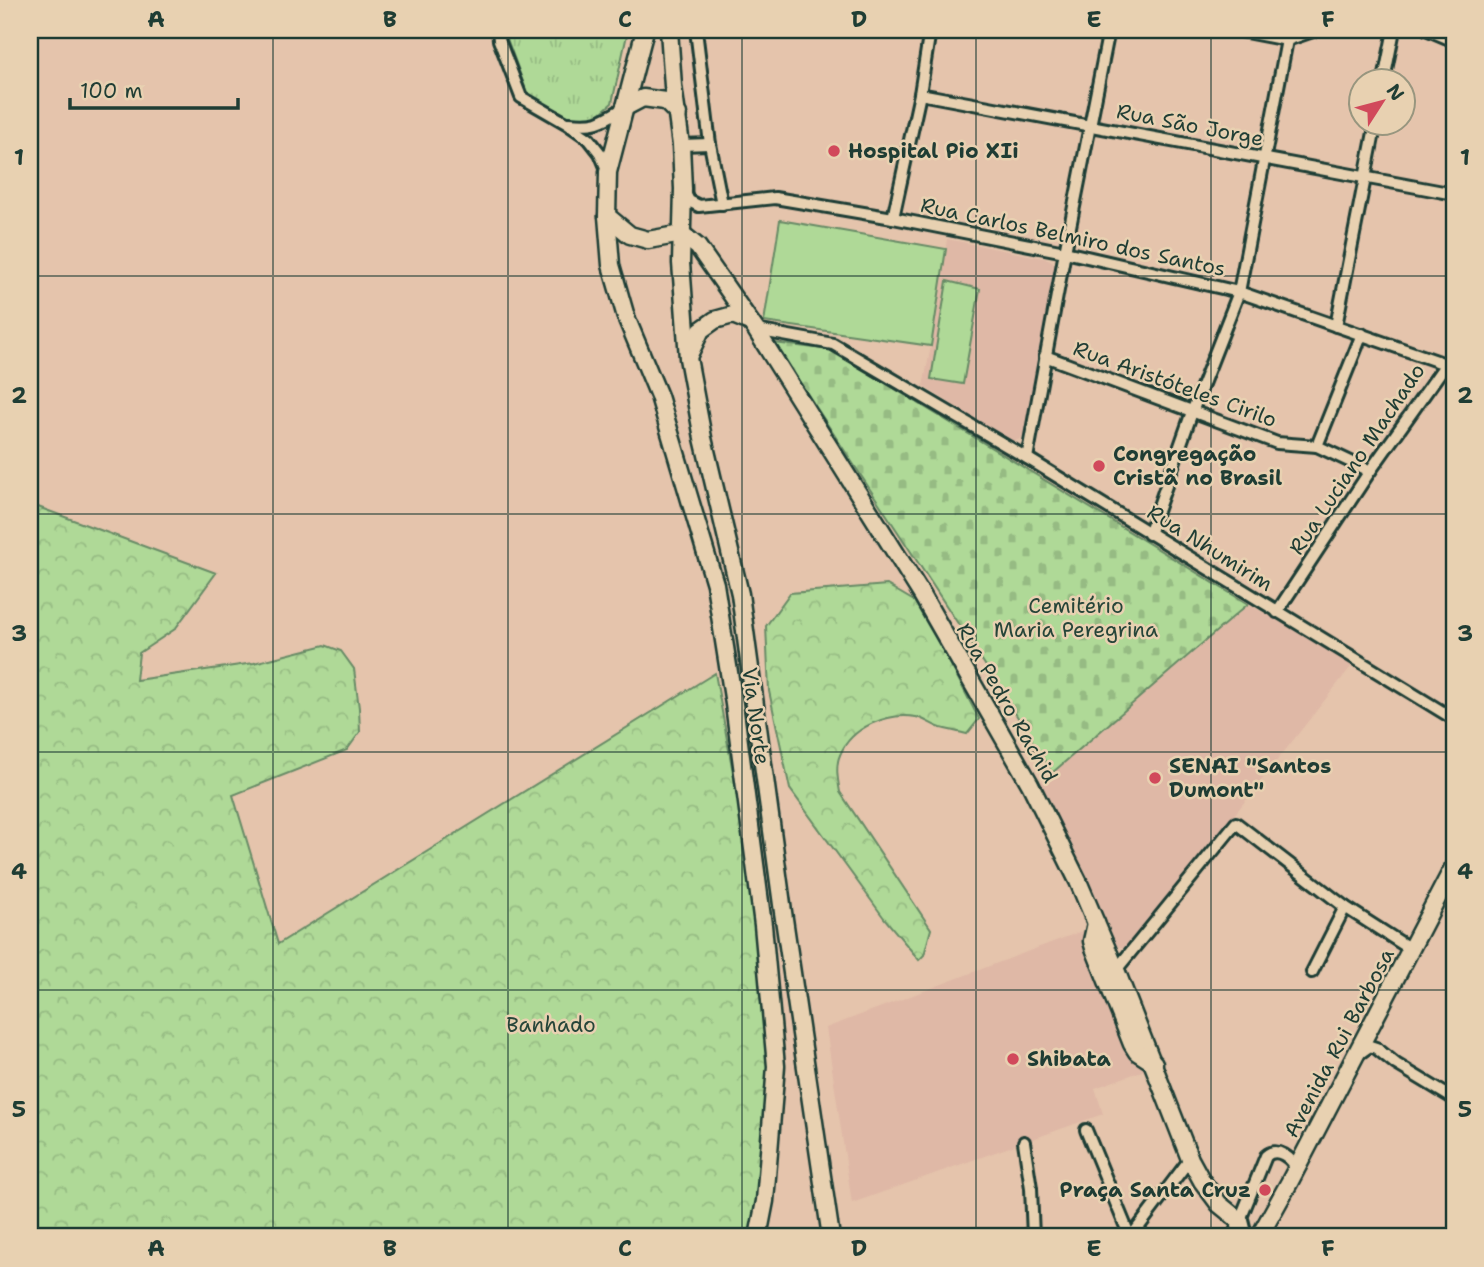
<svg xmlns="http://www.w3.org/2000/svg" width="1484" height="1267" viewBox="0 0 1484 1267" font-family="'Shantell Sans',sans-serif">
<defs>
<pattern id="grass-tufts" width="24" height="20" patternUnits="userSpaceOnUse" patternTransform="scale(1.75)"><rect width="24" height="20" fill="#afd997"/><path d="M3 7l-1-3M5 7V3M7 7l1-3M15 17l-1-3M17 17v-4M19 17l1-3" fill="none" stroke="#96bb83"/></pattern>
<pattern id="forest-crowns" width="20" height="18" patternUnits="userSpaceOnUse" patternTransform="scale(1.75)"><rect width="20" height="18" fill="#afd997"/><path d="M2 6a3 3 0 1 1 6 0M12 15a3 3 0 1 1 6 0" fill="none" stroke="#96bb83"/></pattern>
<pattern id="cemetery-stones" width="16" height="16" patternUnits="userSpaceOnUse" patternTransform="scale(1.75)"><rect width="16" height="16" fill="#afd997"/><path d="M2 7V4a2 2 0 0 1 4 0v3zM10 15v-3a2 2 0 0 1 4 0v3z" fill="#96bb83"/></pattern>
</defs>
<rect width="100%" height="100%" fill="#e5c4ac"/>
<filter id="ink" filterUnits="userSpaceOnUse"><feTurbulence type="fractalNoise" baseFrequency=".0143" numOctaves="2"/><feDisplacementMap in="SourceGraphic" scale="14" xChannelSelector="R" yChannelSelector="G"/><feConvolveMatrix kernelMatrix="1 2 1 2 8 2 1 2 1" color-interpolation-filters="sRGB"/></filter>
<g filter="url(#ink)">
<g fill="#dfb8a6">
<path d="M947,239L1048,259L1053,262L1055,266L1025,433L1020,439L1012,442L923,386L931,346Z"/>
<path d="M1248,604L1354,663L1134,942L1126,948L1117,946L1112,938L1040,783Z"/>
<path d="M1082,931L1128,1047L1150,1068L1095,1088L1103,1114L852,1203L826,1028Z"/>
</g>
<path fill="url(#grass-tufts)" stroke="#678b66" stroke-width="2" d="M505,30H628L612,103L597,116L572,118L528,95L506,36Z"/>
<g fill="url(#forest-crowns)" stroke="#678b66" stroke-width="2">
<path d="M30,504L216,573L175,629L139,653L136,680L254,663L325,645L341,651L354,669L359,708L360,732L347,750L233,795L278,944L715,673L738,800L755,925L768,1070L757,1207L751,1237H30Z"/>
<path d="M887,585L914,601L950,663L979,719L967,734C959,732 949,730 941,728C932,725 925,719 916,717C888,712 851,727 840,755C835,766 838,781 840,792L931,929L924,955L919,960L884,918L790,789L769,691L766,626L790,593Z"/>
</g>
<path fill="url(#cemetery-stones)" stroke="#678b66" stroke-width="2" d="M774,343L831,350L1248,604L1052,773L993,677Z"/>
<g fill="#afd997" stroke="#678b66" stroke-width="2">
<path d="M780,220L946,249L931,346L764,322Z"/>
<path d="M947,281L980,289L963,384L931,379Z"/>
</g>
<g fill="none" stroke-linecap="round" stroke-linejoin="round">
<g stroke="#1f3d34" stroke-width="16">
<g id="street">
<path d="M498,30L499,40L521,97L566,123L589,139L600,153L608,172"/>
<path d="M696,30L710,144L722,204"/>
<path d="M1235,30L1287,40L1316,30"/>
<path d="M1428,30L1454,41"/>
<path d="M1384,80L1394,30"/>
<path d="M920,94L1454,194"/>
<path d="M569,123C596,126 601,122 624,108"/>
<path d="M681,145L710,144"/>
<path d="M685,193L689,201L699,206L775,198L893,218L1065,252L1239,292L1454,367"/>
<path d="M893,218L920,94L930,30"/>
<path d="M1336,326L1376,122"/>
<path d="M756,330L833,344L1027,458L1454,719"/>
<path d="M1045,356L1277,443L1317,446L1370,471"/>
<path d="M1317,446L1362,334"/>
<path d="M1027,458L1065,252L1109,30"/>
<path d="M1149,534L1192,412L1239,292L1287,40"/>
<path d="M1277,612L1370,471L1446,364"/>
<path d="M1116,970L1236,823L1345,907L1412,950"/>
<path d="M1312,972L1345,907"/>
<path d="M1360,1053L1370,1046L1376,1048L1396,1064L1454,1099"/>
<path d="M1086,1130L1130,1237"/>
<path d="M1024,1142L1031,1188L1033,1237"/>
<path d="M1131,1237L1190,1159"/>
<path d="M1233,1237L1266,1156C1277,1146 1292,1158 1297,1170"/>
</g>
</g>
<g stroke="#1f3d34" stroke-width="21">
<g id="secondary">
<path d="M645,30L608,172L607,216L611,265L626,317L659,396L715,584L734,704L763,925L776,1066L765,1201L758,1237"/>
<path d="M669,30L673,86L681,145L683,189L681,263L688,358L703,438L740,594L783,912L831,1237"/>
<path d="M624,108L643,98L665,101L678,114"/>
<path d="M607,216L630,235L648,240L682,234"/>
<path d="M682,234L698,247L756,330L922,595L1030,784L1078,881L1116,970L1190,1159L1202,1181L1219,1204L1240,1221L1244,1237"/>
<path d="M689,355L701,330L715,320L733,315L750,322"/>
<path d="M1096,923L1092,941L1094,948L1132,1044L1137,1052L1154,1063"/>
<path d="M1259,1237L1289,1183L1454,866"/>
</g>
</g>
<use href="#street" stroke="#e8d1b1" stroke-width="10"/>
<use href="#secondary" stroke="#e8d1b1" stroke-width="16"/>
</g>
</g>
<path fill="none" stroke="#1f3d34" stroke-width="2" stroke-opacity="0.55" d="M273,30V1237M508,30V1237M742,30V1237M976,30V1237M1211,30V1237M30,276H1454M30,514H1454M30,752H1454M30,990H1454"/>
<g fill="#d1495b" stroke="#e8d1b1" stroke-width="2.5">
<circle cx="834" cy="151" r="7"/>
<circle cx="1099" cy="466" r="7"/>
<circle cx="1155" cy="778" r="7"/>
<circle cx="1013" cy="1059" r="7"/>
<circle cx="1265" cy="1190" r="7"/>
</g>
<g text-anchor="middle" stroke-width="5" stroke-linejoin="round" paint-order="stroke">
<g font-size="21" fill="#1f3d34" stroke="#e8d1b1">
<text transform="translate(1190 125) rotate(11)" y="7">Rua São Jorge</text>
<text transform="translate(1073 237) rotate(12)" y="7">Rua Carlos Belmiro dos Santos</text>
<text transform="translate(1175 384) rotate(20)" y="7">Rua Aristóteles Cirilo</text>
<text transform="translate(1357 459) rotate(-56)" y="7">Rua Luciano Machado</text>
<text transform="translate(1210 548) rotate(32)" y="7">Rua Nhumirim</text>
<text transform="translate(1007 703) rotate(60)" y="7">Rua Pedro Rachid</text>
<text transform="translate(756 716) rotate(82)" y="7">Via Norte</text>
<text transform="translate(1339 1043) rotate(-62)" y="7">Avenida Rui Barbosa</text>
</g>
<g font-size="21" font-weight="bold" fill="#1f3d34" stroke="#e8d1b1" text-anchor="start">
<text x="848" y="158">Hospital Pio XIi</text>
<text x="1113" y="461">Congregação<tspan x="1113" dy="24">Cristã no Brasil</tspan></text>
<text x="1169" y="773">SENAI "Santos<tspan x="1169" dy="24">Dumont"</tspan></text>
<text x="1027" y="1066">Shibata</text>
<text x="1251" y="1197" text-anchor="end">Praça Santa Cruz</text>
</g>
<g font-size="21" fill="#264539" stroke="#e8d1b1">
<text x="1076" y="613">Cemitério<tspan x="1076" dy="24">Maria Peregrina</tspan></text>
<text x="551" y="1032">Banhado</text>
</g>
</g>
<rect width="1484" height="1267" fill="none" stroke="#e8d1b1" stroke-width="77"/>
<g transform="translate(1382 102) rotate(54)"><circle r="33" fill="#e8d1b1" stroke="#98967f" stroke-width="2"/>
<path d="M0-5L12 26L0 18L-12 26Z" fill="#d1495b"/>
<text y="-10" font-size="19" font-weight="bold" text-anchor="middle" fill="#1f3d34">N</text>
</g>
<path d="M70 98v10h168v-10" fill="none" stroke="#1f3d34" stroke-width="3.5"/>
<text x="80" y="98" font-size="21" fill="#1f3d34" stroke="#e8d1b1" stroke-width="5" paint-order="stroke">100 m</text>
<rect x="38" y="38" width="1408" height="1190" fill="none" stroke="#1f3d34" stroke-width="2.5"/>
<g font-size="23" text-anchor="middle" font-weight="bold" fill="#1f3d34">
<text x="156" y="27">A</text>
<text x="390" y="27">B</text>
<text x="625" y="27">C</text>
<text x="859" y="27">D</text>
<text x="1094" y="27">E</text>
<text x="1328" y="27">F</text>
<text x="19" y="165">1</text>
<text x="1465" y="165">1</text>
<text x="19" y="403">2</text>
<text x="1465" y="403">2</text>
<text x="19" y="641">3</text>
<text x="1465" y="641">3</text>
<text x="19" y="879">4</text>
<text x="1465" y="879">4</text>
<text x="19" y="1117">5</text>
<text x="1465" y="1117">5</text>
<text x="156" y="1256">A</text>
<text x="390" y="1256">B</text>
<text x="625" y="1256">C</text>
<text x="859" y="1256">D</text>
<text x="1094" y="1256">E</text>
<text x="1328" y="1256">F</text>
</g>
</svg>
